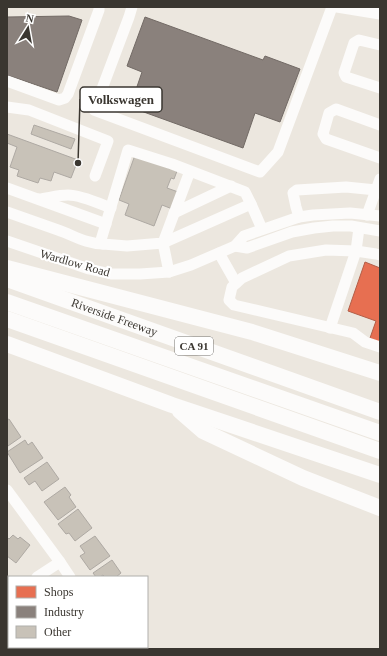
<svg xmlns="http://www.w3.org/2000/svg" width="387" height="656" viewBox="0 0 387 656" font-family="'Times New Roman',serif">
	<rect width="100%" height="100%" fill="#ece7df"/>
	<!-- shops -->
	<path fill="#e76f51" stroke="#b35e47" d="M365,262L380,268V343L370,338L376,321L348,311Z"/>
	<!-- industry -->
	<g fill="#8a817c" stroke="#726a65">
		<path d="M69,16L82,20L57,92L7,75V17Z"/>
		<path d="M145,17L263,60L265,56L300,69L280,122L255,113L243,148L130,107L142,72L127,66Z"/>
	</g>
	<!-- building -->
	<g fill="#c8c2b8" stroke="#aea9a3">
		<path d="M34,125L75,139L71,149L31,134Z"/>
		<path d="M7,134L78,160L71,178L54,172L51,181L40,178L38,183L17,176L19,170L10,167L17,147L7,143Z"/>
		<path d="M135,155L177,171L174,179L171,178L167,188L181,193L175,210L162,205L154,226L125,215L129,204L119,200Z"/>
		<path d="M9,419L21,437L8,446L7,444V420Z"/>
		<path d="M25,440L28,445L32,442L43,458L20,473L7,452Z"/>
		<path d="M47,462L59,479L42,491L35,481L29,485L24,478Z"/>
		<path d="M65,487L71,495L69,497L76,507L58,520L44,502Z"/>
		<path d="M78,509L92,528L75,541L69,533L66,534L58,524Z"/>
		<path d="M13,535L18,539L20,537L30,545L16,563L7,556V537L9,539Z"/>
		<path d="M95,536L110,556L90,570L80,556L85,553L80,546Z"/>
		<path d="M112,560L121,573L116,577H105L103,575L100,577H96L93,573Z"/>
	</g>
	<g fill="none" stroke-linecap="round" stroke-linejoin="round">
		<!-- minor -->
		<g stroke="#fcfbfa" stroke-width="11">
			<path d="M132,7L129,17L94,110L260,172L278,152L332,7"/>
			<path d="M337,7L380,14"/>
			<path d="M380,45L359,40L354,43L344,73L346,77L380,88"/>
			<path d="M7,81L59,100L65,98L68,94L99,10V7"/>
			<path d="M7,107L29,110L108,141L95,176"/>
			<path d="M380,125L336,109L329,113L323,134L326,139L380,158"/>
			<path d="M190,171L163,243L127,246L103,244L101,240L128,150L172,164L245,192L251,204"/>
			<path d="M7,188L106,224"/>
			<path d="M39,199C48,198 58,195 68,195C81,195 98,203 111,208"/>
			<path d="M7,212C24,218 41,224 58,230C73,235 86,244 103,244"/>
			<path d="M174,213L231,186"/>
			<path d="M367,215L380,179"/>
			<path d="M299,217L296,207L293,193L297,190L346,187L376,190L380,192"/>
			<path d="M7,241L89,269L111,274H140L169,272L191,265L235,246L244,236L299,217L313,215L350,213L380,216"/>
			<path d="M235,246L247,248L292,232L314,228L333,226H351L380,231"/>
			<path d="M219,253L236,283"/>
			<path d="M380,255L376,254L356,251L326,250L289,256L242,278L232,287L229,300L234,305L353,333L365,342L380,347"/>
			<path d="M169,272L163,243L251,204L262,229"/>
			<path d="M330,328L356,251L359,228"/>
			<path d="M7,490L60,562L70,577"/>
			<path d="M37,577L60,562"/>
			<path d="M116,647L118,649"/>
		</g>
		<!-- highway -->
		<g stroke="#fcfbfa" stroke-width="16">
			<path d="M7,268L252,332L380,373"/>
			<path id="s1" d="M7,279L380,412"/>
			<path d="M7,302L380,433"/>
			<path d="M7,319L380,451"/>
			<path d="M7,344L172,405L380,475"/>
			<path d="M180,411L203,431L303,478L380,508"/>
		</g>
	</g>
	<g text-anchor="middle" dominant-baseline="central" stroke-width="4" stroke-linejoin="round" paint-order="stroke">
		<!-- shield labels -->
		<rect fill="#fff" stroke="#75726e" stroke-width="1" x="175" y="337" width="38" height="18" rx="3"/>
		<g font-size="11" font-weight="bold" fill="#3a3630">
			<text x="194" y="346">CA 91</text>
		</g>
		<!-- street labels -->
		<g font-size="12" fill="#3a3630" stroke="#fff">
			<text transform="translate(75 263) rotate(16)">Wardlow Road</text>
			<text stroke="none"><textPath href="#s1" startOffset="114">Riverside Freeway</textPath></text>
		</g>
	</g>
	<!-- callouts -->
	<path fill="none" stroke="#3a3630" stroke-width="1.5" d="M78 163L80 99"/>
	<circle fill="#3a3630" stroke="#fff" stroke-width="1.5" cx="78" cy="163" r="4"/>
	<rect fill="#fff" stroke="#3a3630" stroke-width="1.5" x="80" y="87" width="82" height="25" rx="4"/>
	<g font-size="13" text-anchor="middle" font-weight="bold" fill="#3a3630">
		<text x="121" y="104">Volkswagen</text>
	</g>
	<!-- border -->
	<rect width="387" height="656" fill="none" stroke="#3a3630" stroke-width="16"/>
	<!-- legend -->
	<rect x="8" y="576" width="140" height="72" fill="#ffffff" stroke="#b0afac"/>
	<rect x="16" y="586" width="20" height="12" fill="#e76f51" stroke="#b0afac"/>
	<text x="44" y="596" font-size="12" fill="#3a3630">Shops</text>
	<rect x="16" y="606" width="20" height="12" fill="#8a817c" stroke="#b0afac"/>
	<text x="44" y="616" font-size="12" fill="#3a3630">Industry</text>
	<rect x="16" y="626" width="20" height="12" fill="#c8c2b8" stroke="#b0afac"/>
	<text x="44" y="636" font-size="12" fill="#3a3630">Other</text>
	<!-- north arrow -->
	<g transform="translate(28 28) rotate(11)" stroke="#ffffff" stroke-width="3" paint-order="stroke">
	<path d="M0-3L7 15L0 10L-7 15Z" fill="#3a3630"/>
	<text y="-6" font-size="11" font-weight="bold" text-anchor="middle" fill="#3a3630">N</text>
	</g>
</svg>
